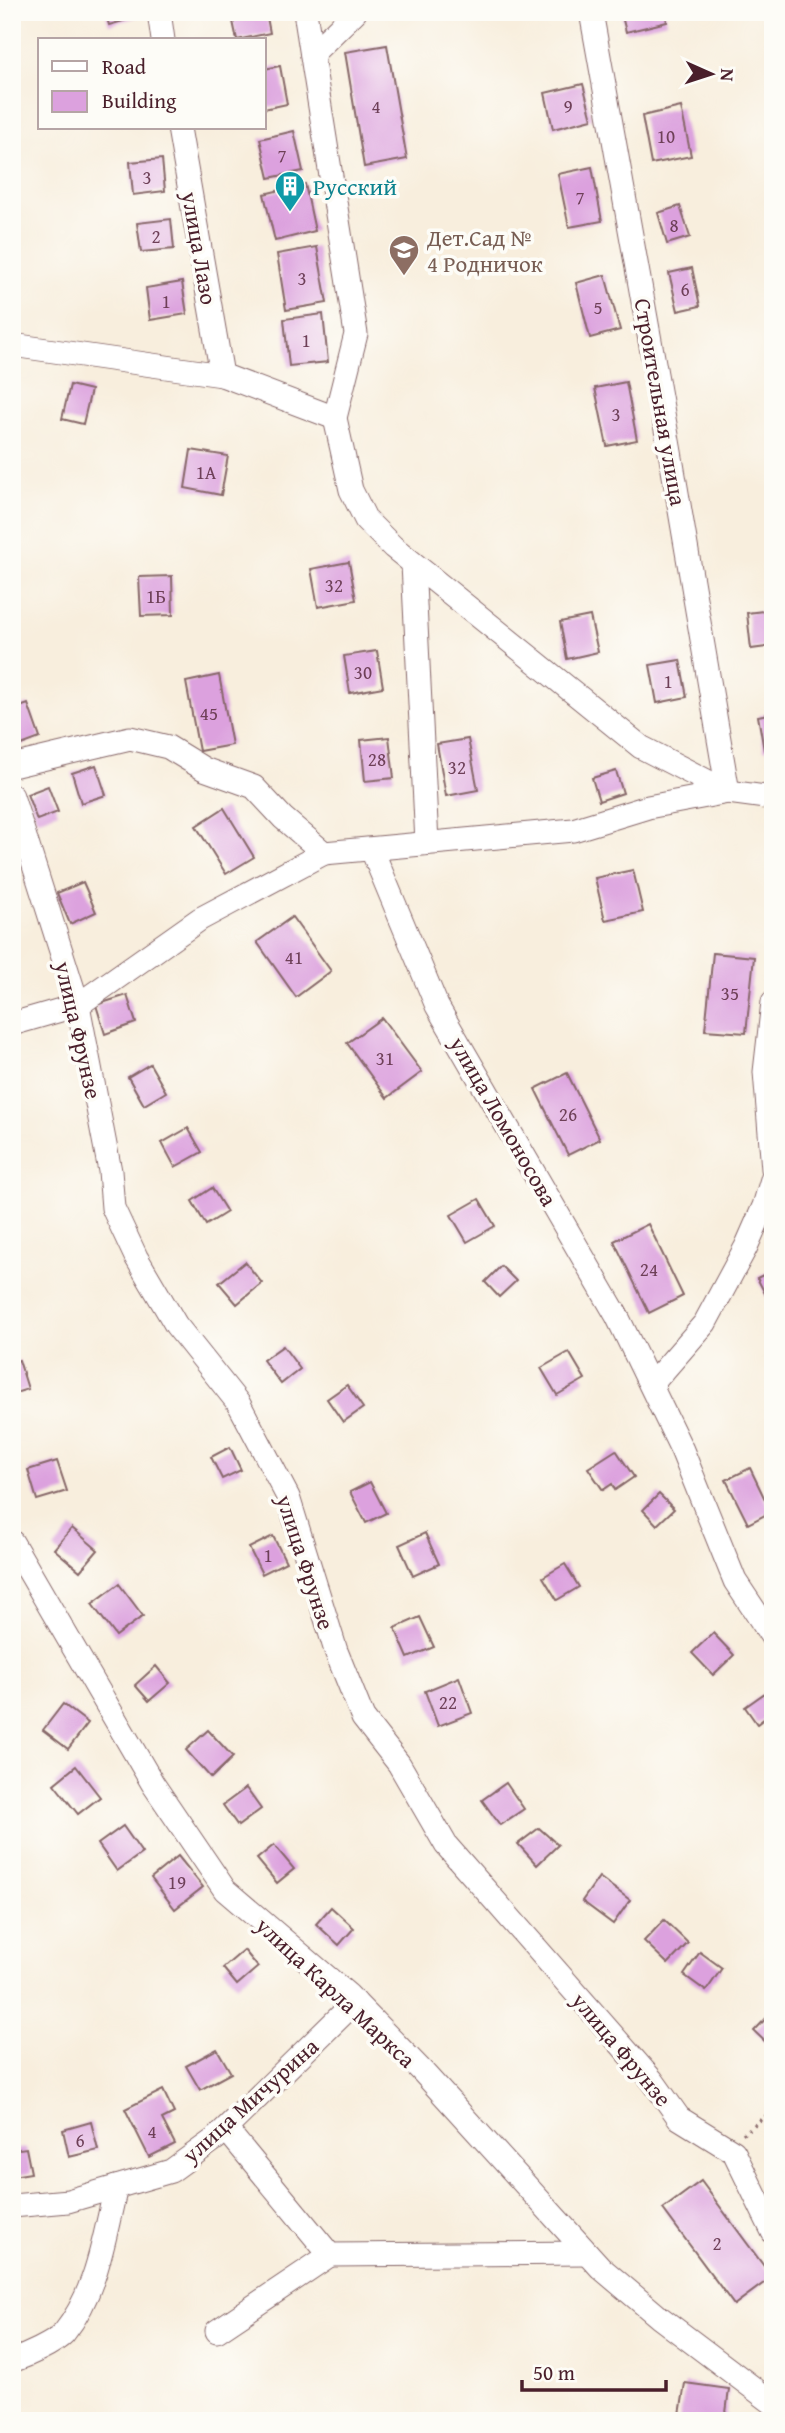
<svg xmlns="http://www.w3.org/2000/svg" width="785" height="2433" viewBox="0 0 785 2433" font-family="'Gentium Book Plus',serif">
	<rect width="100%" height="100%" fill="#fdfcf7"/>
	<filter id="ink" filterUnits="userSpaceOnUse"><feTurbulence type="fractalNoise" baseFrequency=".0143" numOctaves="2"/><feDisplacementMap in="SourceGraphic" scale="14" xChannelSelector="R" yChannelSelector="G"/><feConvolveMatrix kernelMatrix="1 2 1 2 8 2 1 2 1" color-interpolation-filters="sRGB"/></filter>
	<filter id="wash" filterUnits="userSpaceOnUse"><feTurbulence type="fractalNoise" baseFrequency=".00686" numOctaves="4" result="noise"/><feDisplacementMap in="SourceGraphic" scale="28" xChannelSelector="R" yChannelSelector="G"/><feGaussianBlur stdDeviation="1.57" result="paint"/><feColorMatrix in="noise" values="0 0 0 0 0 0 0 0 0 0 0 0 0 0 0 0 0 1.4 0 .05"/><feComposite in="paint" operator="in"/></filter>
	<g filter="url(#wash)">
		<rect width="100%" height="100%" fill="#f8eedd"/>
		<g id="blocks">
			<!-- building -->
			<g fill="#dca1de">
				<path d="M105,12H136L137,17L109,25Z"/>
				<path d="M231,12H266L270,33L237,40Z"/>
				<path d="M621,12H665L667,22L626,32Z"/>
				<path d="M387,45L407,159L364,167L345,52Z"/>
				<path d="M280,66L287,104L264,109V69Z"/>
				<path d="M583,84L592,119L553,129L545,93Z"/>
				<path d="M681,107L691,156L651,164L642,116Z"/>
				<path d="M294,131L303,171L269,178L260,139Z"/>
				<path d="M162,159L165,191L133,195L130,162Z"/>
				<path d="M592,167L602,221L569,227L558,174Z"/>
				<path d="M305,184L315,231L275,241L264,194Z"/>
				<path d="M680,206L690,237L667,244L658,213Z"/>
				<path d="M171,219L174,249L141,252L137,223Z"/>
				<path d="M317,247L327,303L286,310L277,254Z"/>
				<path d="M692,268L700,306L678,311L669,273Z"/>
				<path d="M605,275L620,330L590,338L576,283Z"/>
				<path d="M182,282L187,314L150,320L146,288Z"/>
				<path d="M323,314L328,362L289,366L284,319Z"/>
				<path d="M626,382L637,440L607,446L595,388Z"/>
				<path d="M70,385L91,390L83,424L62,419Z"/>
				<path d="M191,450L228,456L221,495L185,488Z"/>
				<path d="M349,562L356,600L318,607L311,569Z"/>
				<path d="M172,576L173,615L141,616L139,577Z"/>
				<path d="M773,610V646L751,649L747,613Z"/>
				<path d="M590,616L598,652L567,659L560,622Z"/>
				<path d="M377,651L383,687L350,693L344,656Z"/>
				<path d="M680,660L687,697L657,703L650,665Z"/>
				<path d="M219,675L232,745L199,751L186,682Z"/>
				<path d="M28,704L40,738L16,747L12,737V710Z"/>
				<path d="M773,713V748L764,750L758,716Z"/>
				<path d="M389,737L394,778L365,781L361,740Z"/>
				<path d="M468,739L478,790L446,796L437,744Z"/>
				<path d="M96,765L106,795L81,803L72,773Z"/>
				<path d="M616,771L623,793L599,801L592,778Z"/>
				<path d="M48,786L58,812L37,820L27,794Z"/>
				<path d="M224,808L254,857L226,874L196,826Z"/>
				<path d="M633,870L643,912L605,920L595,878Z"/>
				<path d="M83,882L96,912L70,924L57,893Z"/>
				<path d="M292,917L331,971L296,997L257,942Z"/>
				<path d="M713,953L754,957L746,1033L705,1030Z"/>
				<path d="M127,995L136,1023L105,1034L96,1005Z"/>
				<path d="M382,1018L422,1072L387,1098L347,1043Z"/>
				<path d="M150,1064L166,1092L144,1105L128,1077Z"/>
				<path d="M567,1073L600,1139L568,1155L535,1089Z"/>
				<path d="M188,1128L202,1152L175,1167L162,1143Z"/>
				<path d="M212,1188L227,1212L206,1225L192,1201Z"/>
				<path d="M479,1199L495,1226L467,1242L451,1215Z"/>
				<path d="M648,1224L683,1296L649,1313L614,1241Z"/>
				<path d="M245,1262L262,1283L237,1304L219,1283Z"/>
				<path d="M501,1266L516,1281L499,1297L485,1282Z"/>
				<path d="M773,1270V1309L757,1278Z"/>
				<path d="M283,1346L300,1369L281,1384L263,1360Z"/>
				<path d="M569,1352L585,1379L557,1395L541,1368Z"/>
				<path d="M19,1360L28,1389L12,1394V1362Z"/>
				<path d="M347,1385L363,1408L343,1422L327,1399Z"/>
				<path d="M230,1447L241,1470L222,1479L211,1457Z"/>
				<path d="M616,1450L634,1477L615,1490L612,1484L603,1490L588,1468Z"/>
				<path d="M57,1461L67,1491L37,1500L28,1470Z"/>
				<path d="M750,1468L771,1512L748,1524L726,1480Z"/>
				<path d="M370,1482L386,1513L366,1523L350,1492Z"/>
				<path d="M659,1494L674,1509L657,1525L643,1510Z"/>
				<path d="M72,1528L98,1550L80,1571L54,1549Z"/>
				<path d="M425,1533L439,1564L413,1576L399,1545Z"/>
				<path d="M273,1536L286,1562L262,1574L249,1548Z"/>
				<path d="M565,1564L579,1587L557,1600L543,1577Z"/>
				<path d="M119,1584L143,1616L116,1636L92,1604Z"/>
				<path d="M420,1617L434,1647L408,1658L395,1628Z"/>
				<path d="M713,1633L734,1655L713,1675L692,1653Z"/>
				<path d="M156,1666L170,1683L149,1701L135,1685Z"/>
				<path d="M459,1677L472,1713L438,1726L425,1691Z"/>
				<path d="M769,1690L773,1696V1712L757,1724L745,1707Z"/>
				<path d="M63,1704L88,1723L68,1749L43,1730Z"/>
				<path d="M208,1730L233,1757L211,1778L186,1750Z"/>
				<path d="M76,1766L100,1797L78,1814L54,1784Z"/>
				<path d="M506,1783L524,1809L500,1825L482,1800Z"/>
				<path d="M246,1788L261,1809L238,1826L223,1805Z"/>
				<path d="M123,1826L142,1853L117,1871L98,1844Z"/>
				<path d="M539,1828L558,1845L537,1865L518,1844Z"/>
				<path d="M274,1845L294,1869L277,1883L257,1859Z"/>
				<path d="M178,1856L203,1887L175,1909L151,1878Z"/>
				<path d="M599,1877L630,1900L613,1924L582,1901Z"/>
				<path d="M331,1907L354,1928L339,1945L316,1924Z"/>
				<path d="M664,1920L688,1943L668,1964L644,1941Z"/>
				<path d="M244,1950L258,1967L237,1985L223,1968Z"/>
				<path d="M700,1952L722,1968L706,1991L684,1975Z"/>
				<path d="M773,2011V2049L754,2031Z"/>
				<path d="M217,2049L231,2073L200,2090L186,2066Z"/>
				<path d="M163,2090L174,2113L162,2119L175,2144L149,2157L125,2109Z"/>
				<path d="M91,2122L98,2150L69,2157L63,2130Z"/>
				<path d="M26,2148L31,2173L12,2176V2150Z"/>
				<path d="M701,2181L772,2277L734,2305L663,2209Z"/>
				<path d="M685,2383L729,2389L725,2421H679Z"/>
			</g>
		</g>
	</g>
	<g filter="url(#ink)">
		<use href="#blocks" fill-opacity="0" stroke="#876769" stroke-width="2"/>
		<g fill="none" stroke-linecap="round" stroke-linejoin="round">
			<!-- minor casing -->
			<g stroke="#876769" stroke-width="25">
				<g id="minor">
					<path d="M159,12L163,40"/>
					<path d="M305,12L356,334L335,418L351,490L366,520L393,547L641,747L728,792L773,798"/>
					<path d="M312,54L355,12"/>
					<path d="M179,128L222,375L335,418"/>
					<path d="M12,345L222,375"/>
					<path d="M413,564L427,843"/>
					<path d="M12,766L130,738L168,747L204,769L254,787L283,818L324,853L573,830L648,807L728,792L670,452L591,12"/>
					<path d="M12,796L78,1005L110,1171L113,1208L136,1257L176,1325L239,1404L288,1497L336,1651L363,1718L399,1764L446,1845L652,2080L679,2118L734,2152L773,2232"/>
					<path d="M372,850L437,1006L617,1316L682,1450L735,1581L773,1638"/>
					<path d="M773,1002L765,1072L773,1169"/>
					<path d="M12,1024L78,1005L200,919L324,853"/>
					<path d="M651,1385L705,1323L746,1247L764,1206L773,1176"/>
					<path d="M12,1542L153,1784L225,1890L348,1995L422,2071L601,2268L659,2317L773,2403"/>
					<path d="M226,2129L330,2255L587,2253"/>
					<path d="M12,2206L68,2201L171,2171L215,2139L355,2002"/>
					<path d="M217,2331L330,2255"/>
					<path d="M12,2361C26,2356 54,2344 64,2333C97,2292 104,2237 116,2187"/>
				</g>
			</g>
			<!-- path -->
			<path stroke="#876769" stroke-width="3.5" stroke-dasharray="2 5" stroke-linecap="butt" d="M743,2134L773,2110"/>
			<!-- minor -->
			<use href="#minor" stroke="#fff" stroke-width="23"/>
		</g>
	</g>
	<!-- icons -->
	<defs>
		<g id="building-pin" transform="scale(1.575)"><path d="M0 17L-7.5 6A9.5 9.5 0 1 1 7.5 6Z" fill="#0f9aa8" stroke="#fdfcf7"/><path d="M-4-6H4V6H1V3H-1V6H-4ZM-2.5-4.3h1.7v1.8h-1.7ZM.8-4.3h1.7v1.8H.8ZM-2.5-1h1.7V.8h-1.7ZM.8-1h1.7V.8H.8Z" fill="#fff"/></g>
		<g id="school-pin" transform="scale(1.575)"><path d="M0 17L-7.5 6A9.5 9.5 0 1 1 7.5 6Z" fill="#8d6e63" stroke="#fdfcf7"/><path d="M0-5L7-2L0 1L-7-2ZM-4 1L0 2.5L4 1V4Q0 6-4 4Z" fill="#fff"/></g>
	</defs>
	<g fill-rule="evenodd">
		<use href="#building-pin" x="290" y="186"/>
		<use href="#school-pin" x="404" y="250"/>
	</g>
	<g text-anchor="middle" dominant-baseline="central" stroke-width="7" stroke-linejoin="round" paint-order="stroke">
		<!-- number labels -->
		<g font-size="19" fill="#6e4058">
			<text x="376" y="106">4</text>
			<text x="568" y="106">9</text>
			<text x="666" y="136">10</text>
			<text x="282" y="155">7</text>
			<text x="147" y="177">3</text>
			<text x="580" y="197">7</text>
			<text x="674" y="225">8</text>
			<text x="156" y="236">2</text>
			<text x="302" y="278">3</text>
			<text x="685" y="289">6</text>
			<text x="166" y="301">1</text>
			<text x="598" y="307">5</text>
			<text x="306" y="340">1</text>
			<text x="616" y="414">3</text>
			<text x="206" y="472">1А</text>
			<text x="334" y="585">32</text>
			<text x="156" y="596">1Б</text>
			<text x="363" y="672">30</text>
			<text x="668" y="681">1</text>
			<text x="209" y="713">45</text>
			<text x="377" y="759">28</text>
			<text x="457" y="767">32</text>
			<text x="294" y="957">41</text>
			<text x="730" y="993">35</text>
			<text x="385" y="1058">31</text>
			<text x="568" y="1114">26</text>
			<text x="649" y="1269">24</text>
			<text x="268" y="1555">1</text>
			<text x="448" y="1702">22</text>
			<text x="177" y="1882">19</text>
			<text x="152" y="2131">4</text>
			<text x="80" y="2140">6</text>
			<text x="717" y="2243">2</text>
		</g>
		<!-- culture labels -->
		<g font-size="23" fill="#0d838f" stroke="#fdfcf7" text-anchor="start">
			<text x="313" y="186">Русский</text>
		</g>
		<!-- education labels -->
		<g font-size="23" fill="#785e54" stroke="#fdfcf7" text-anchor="start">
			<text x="427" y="237">Дет.Сад №<tspan x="427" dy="26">4 Родничок</tspan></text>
		</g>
		<!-- street labels -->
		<g font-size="23" fill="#4a1f2b" stroke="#fdfcf7">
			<text transform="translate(200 248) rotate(80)">улица Лазо</text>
			<text transform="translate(661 402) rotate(80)">Строительная улица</text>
			<text transform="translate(79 1030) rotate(77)">улица Фрунзе</text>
			<text transform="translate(504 1121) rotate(60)">улица Ломоносова</text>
			<text transform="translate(306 1562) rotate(72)">улица Фрунзе</text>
			<text transform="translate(336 1992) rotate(43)">улица Карла Маркса</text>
			<text transform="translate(622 2049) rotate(50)">улица Фрунзе</text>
			<text transform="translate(250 2100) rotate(-42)">улица Мичурина</text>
		</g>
	</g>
	<!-- margin -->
	<rect width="785" height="2433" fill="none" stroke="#fdfcf7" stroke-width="42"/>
	<!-- legend -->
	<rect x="38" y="38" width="228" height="91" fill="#fdfcf7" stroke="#b5a4a5" stroke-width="2"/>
	<rect x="52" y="61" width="35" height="10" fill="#ffffff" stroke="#b5a4a5" stroke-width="2"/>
	<text x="102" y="74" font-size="21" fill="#4a1f2b">Road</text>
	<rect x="52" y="91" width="35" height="21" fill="#dca1de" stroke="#b5a4a5" stroke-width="2"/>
	<text x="102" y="108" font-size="21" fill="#4a1f2b">Building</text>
	<!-- north arrow -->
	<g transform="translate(711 74) rotate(93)" stroke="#fdfcf7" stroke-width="5" paint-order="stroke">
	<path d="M0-5L12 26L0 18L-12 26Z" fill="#4a1f2b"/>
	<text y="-10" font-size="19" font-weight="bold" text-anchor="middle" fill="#4a1f2b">N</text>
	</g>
	<!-- scale -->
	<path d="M522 2380v10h144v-10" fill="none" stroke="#4a1f2b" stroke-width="3.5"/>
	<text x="533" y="2380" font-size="21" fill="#4a1f2b" stroke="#fdfcf7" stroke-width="5" paint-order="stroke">50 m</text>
</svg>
